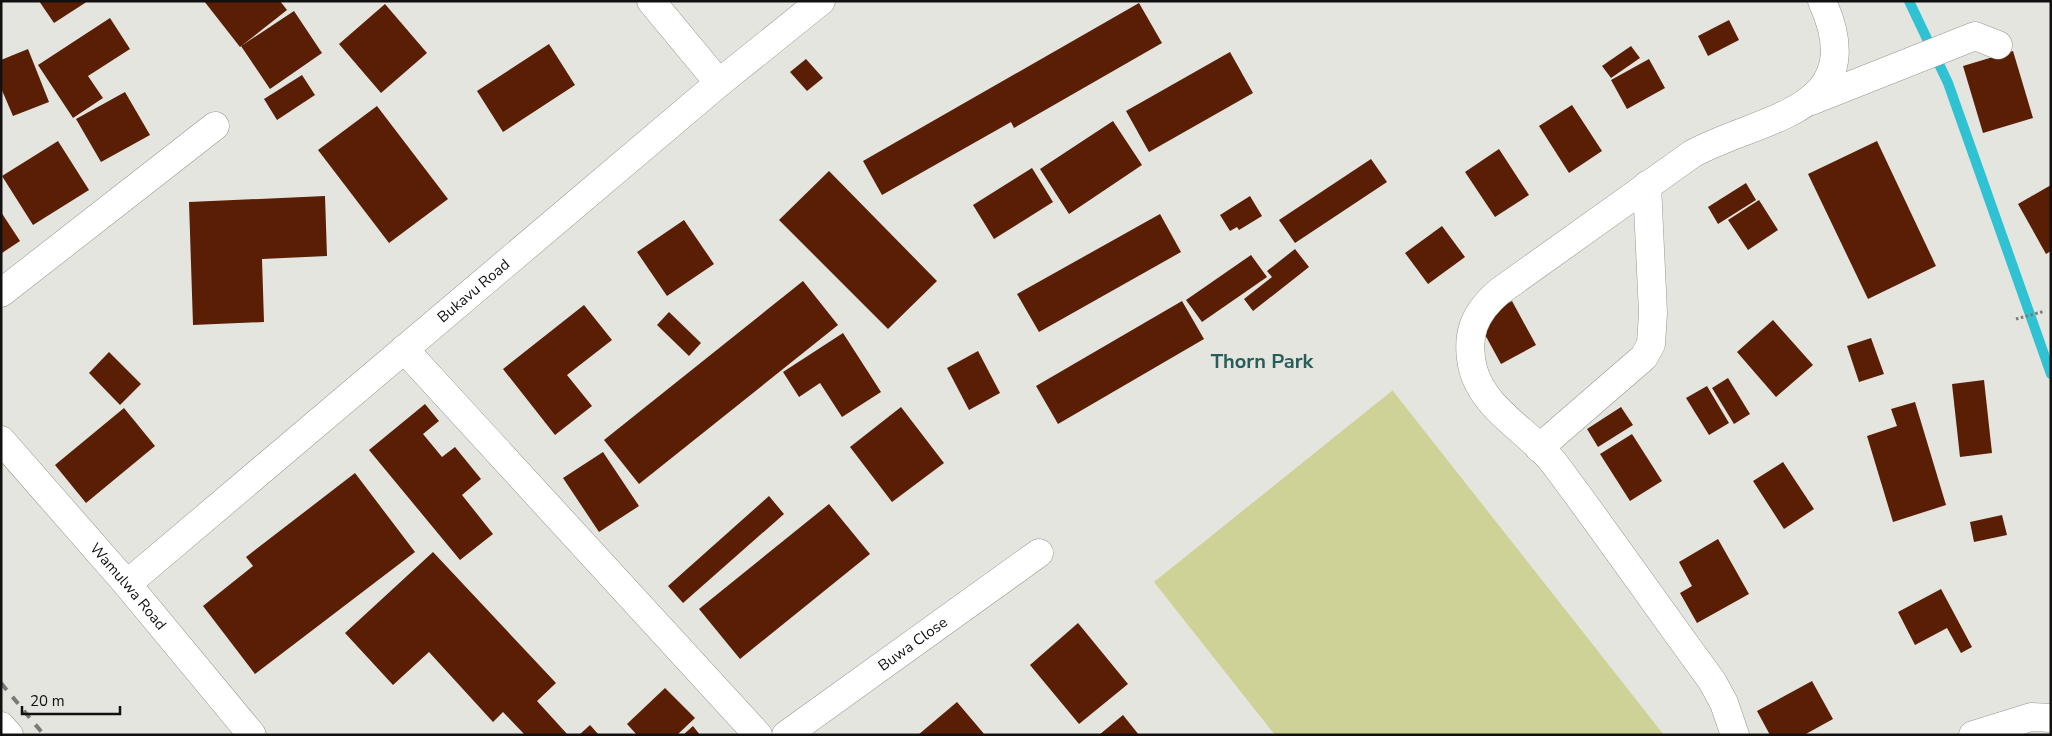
<svg xmlns="http://www.w3.org/2000/svg" width="2052" height="736" viewBox="0 0 2052 736" font-family="'Nunito Sans',sans-serif">
	<rect width="100%" height="100%" fill="#e5e5e0"/>
	<!-- green -->
	<path fill="#cfd296" d="M1393,390V391L1664,735H1275L1154,582Z"/>
	<g fill="none" stroke-linecap="round" stroke-linejoin="round">
		<!-- stream -->
		<path stroke="#2fc2d3" stroke-width="10" d="M1909,1L1948,83L2051,374"/>
	</g>
	<!-- building -->
	<g fill="#5a1e04">
		<path d="M39,1H88L54,23Z"/>
		<path d="M204,1H280L287,10L240,47Z"/>
		<path d="M1139,3L1162,43L1014,128L1011,122L882,195L863,161Z"/>
		<path d="M385,4L427,53L381,93L339,44Z"/>
		<path d="M294,11L322,53L270,89L241,46Z"/>
		<path d="M110,18L130,49L88,76L103,98L73,118L38,65Z"/>
		<path d="M1729,20L1739,40L1708,56L1698,36Z"/>
		<path d="M549,44L575,85L503,132L477,91Z"/>
		<path d="M1631,46L1640,58L1611,78L1602,66Z"/>
		<path d="M28,49L49,102L13,116L1,88V60Z"/>
		<path d="M2013,51L2033,118L1983,133L1963,66Z"/>
		<path d="M1230,52L1253,93L1149,152L1126,111Z"/>
		<path d="M806,59L823,78L807,91L790,72Z"/>
		<path d="M1649,59L1665,88L1627,109L1611,80Z"/>
		<path d="M302,75L315,95L277,120L264,99Z"/>
		<path d="M125,92L150,135L101,162L76,119Z"/>
		<path d="M1572,105L1602,151L1569,173L1539,126Z"/>
		<path d="M377,106L448,199L389,243L318,150Z"/>
		<path d="M1113,121L1142,165L1069,214L1040,169Z"/>
		<path d="M58,141L89,190L33,225L2,176Z"/>
		<path d="M1877,141L1936,266L1868,299L1808,174Z"/>
		<path d="M1499,149L1529,195L1495,217L1465,172Z"/>
		<path d="M1371,159L1387,182L1295,243L1279,220Z"/>
		<path d="M1032,168L1053,202L994,239L973,205Z"/>
		<path d="M829,171L937,281L888,329L779,220Z"/>
		<path d="M1746,183L1756,200L1718,224L1708,207Z"/>
		<path d="M2051,185V251L2046,254L2018,204Z"/>
		<path d="M325,196L327,256L262,259L264,322L193,325L189,202Z"/>
		<path d="M1250,196L1262,216L1239,230L1237,227L1230,231L1220,215Z"/>
		<path d="M1759,200L1778,230L1748,250L1728,220Z"/>
		<path d="M1,212L20,241L2,253L1,251Z"/>
		<path d="M1160,214L1181,252L1039,332L1017,294Z"/>
		<path d="M684,220L714,264L667,296L637,252Z"/>
		<path d="M1442,226L1465,257L1428,284L1405,253Z"/>
		<path d="M1295,249L1309,267L1253,311L1244,299L1272,277L1267,271Z"/>
		<path d="M1251,255L1267,277L1202,322L1186,300Z"/>
		<path d="M803,281L838,325L639,484L604,440Z"/>
		<path d="M1182,301L1204,339L1058,424L1036,386Z"/>
		<path d="M1512,301L1536,345L1501,364L1477,320Z"/>
		<path d="M584,305L612,340L567,375L592,406L555,435L503,369Z"/>
		<path d="M669,312L701,343L689,356L657,325Z"/>
		<path d="M1773,320L1813,365L1776,397L1737,352Z"/>
		<path d="M843,333L881,392L842,417L820,383L799,397L783,372Z"/>
		<path d="M1871,338L1884,374L1859,382L1847,346Z"/>
		<path d="M978,351L1000,393L969,410L947,368Z"/>
		<path d="M109,352L141,384L120,405L89,373Z"/>
		<path d="M1728,378L1750,414L1734,424L1712,388Z"/>
		<path d="M1984,380L1992,453L1960,457L1952,384Z"/>
		<path d="M1707,386L1729,423L1709,435L1686,398Z"/>
		<path d="M1915,402L1946,505L1893,522L1867,436L1897,426L1891,409Z"/>
		<path d="M425,404L439,421L423,434L442,457L455,447L481,479L462,495L493,534L460,560L369,450Z"/>
		<path d="M901,407L944,463L892,502L850,447Z"/>
		<path d="M1621,407L1633,425L1598,447L1587,429Z"/>
		<path d="M124,408L155,446L86,503L55,465Z"/>
		<path d="M1632,434L1662,481L1630,501L1600,454Z"/>
		<path d="M603,452L639,506L599,532L563,478Z"/>
		<path d="M1783,462L1814,509L1784,529L1753,481Z"/>
		<path d="M355,473L415,552L255,674L203,606L253,566L246,557Z"/>
		<path d="M769,496L784,514L683,603L668,586Z"/>
		<path d="M829,504L870,554L740,659L699,609Z"/>
		<path d="M2002,515L2007,535L1974,542L1970,522Z"/>
		<path d="M1718,539L1749,594L1697,623L1680,593L1692,586L1679,562Z"/>
		<path d="M433,552L556,683L537,701L568,735H525L503,712L493,722L429,652L393,685L345,633Z"/>
		<path d="M1941,589L1972,647L1961,653L1947,628L1915,645L1898,612Z"/>
		<path d="M1078,623L1128,684L1079,724L1030,665Z"/>
		<path d="M1812,681L1833,719L1804,735H1770L1757,711Z"/>
		<path d="M665,688L695,718L677,735H637L627,724Z"/>
		<path d="M957,702L985,735H918Z"/>
		<path d="M1123,715L1139,735H1099Z"/>
		<path d="M590,725L599,735H579Z"/>
		<path d="M693,726L700,735H683Z"/>
	</g>
	<g fill="none" stroke-linecap="round" stroke-linejoin="round">
		<!-- minor casing -->
		<g stroke="#979692" stroke-width="29">
			<g id="minor">
				<path d="M651,1L719,83"/>
				<path d="M1811,101L1975,36L1998,45"/>
				<path d="M1,293L215,126"/>
				<path d="M404,349L758,735"/>
				<path id="s1" d="M1,440L127,584L252,735"/>
				<path d="M1539,448L1644,357L1651,344L1653,313L1647,185"/>
				<path id="s2" d="M127,584L719,83L821,1"/>
				<path d="M1,726L9,735"/>
				<path id="s3" d="M786,735L1039,553"/>
				<path d="M1735,735L1724,703L1712,681C1659,609 1608,535 1554,463C1529,431 1484,410 1473,369C1465,335 1474,313 1500,291L1692,154C1761,116 1873,113 1822,1"/>
				<path d="M1973,735L2031,717L2051,718"/>
			</g>
		</g>
		<!-- path -->
		<path stroke="#7c7b78" stroke-width="3" stroke-dasharray="2.5 2.5" stroke-linecap="butt" d="M2016,319L2045,311"/>
		<!-- minor -->
		<use href="#minor" stroke="#fff" stroke-width="28"/>
		<!-- rail -->
		<path stroke="#7b7a77" stroke-width="4" stroke-dasharray="9 9" stroke-linecap="butt" d="M1,683L44,735"/>
	</g>
	<g text-anchor="middle" dominant-baseline="central" stroke-width="5" stroke-linejoin="round" paint-order="stroke">
		<!-- street labels -->
		<g font-size="15" fill="#121110" stroke="#e5e5e0">
			<text stroke="none"><textPath href="#s2" startOffset="454">Bukavu Road</textPath></text>
			<text stroke="none"><textPath href="#s1" startOffset="194">Wamulwa Road</textPath></text>
			<text stroke="none"><textPath href="#s3" startOffset="156">Buwa Close</textPath></text>
		</g>
		<!-- district labels -->
		<g font-size="20" font-weight="bold" fill="#265f59" stroke="#e5e5e0">
			<text x="1262" y="361">Thorn Park</text>
		</g>
	</g>
	<!-- border -->
	<rect width="2052" height="736" fill="none" stroke="#121110" stroke-width="5"/>
	<!-- scale -->
	<path d="M22 706v8h98v-8" fill="none" stroke="#121110" stroke-width="2.5"/>
	<text x="30" y="706" font-size="15" fill="#121110" stroke="#e5e5e0" stroke-width="4" paint-order="stroke">20 m</text>
</svg>
